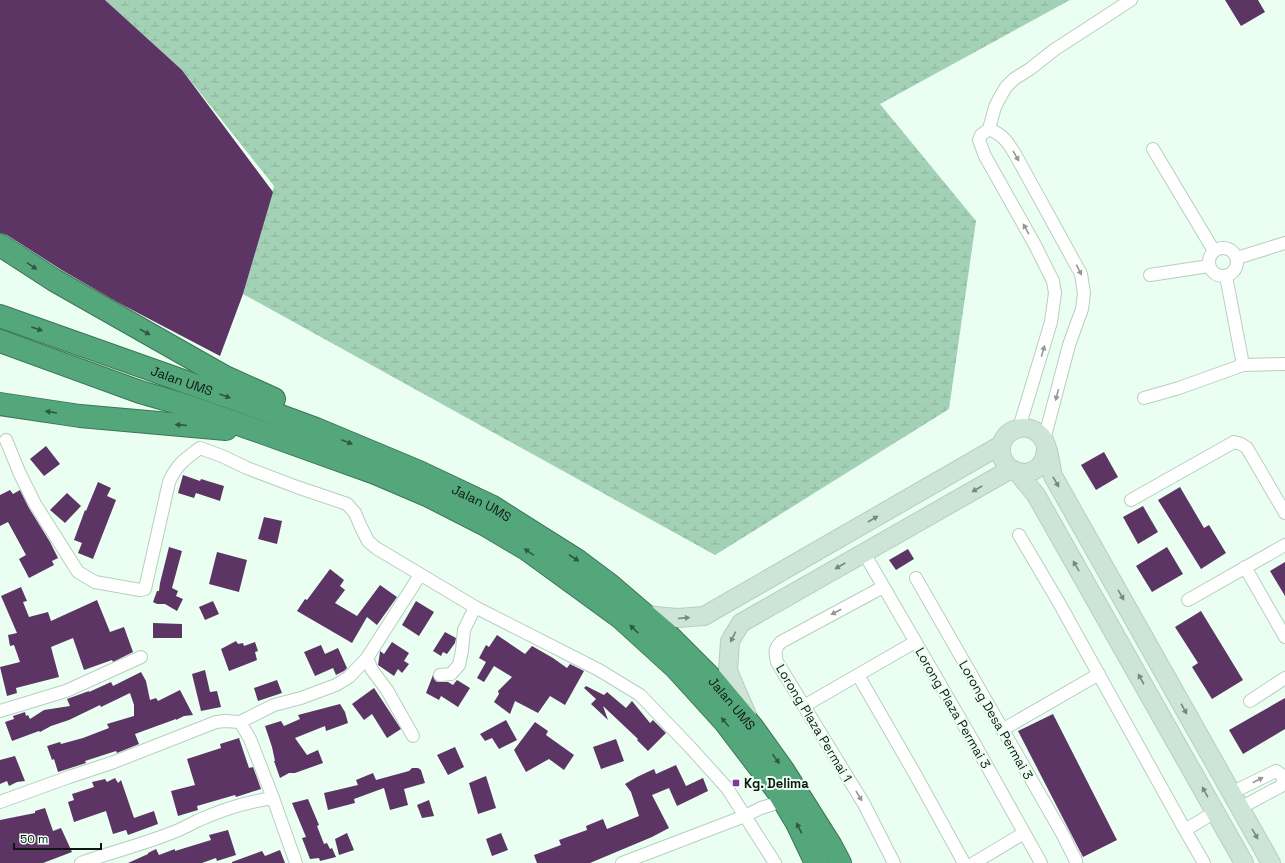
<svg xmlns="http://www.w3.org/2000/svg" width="1285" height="863" viewBox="0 0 1285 863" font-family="'Space Grotesk',sans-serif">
	<defs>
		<pattern id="wetland-marsh" width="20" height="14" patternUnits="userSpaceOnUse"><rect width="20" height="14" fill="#a3d1b6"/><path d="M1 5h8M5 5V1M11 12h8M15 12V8" fill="none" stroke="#8bb39b"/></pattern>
	</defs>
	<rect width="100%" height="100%" fill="#ebfef2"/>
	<!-- wetland -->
	<path fill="url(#wetland-marsh)" d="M105,0H1070L880,104L976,221L949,409L715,555L243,294L274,186L182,70Z"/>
	<!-- building -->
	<g fill="#5c3564">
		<path d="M0,0H105L182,70L273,192L243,294L220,356L117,302L60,269L7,235L0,233Z"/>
		<path d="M1225,0H1258L1265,12L1241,26Z"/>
		<path d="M46,446L60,464L44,476L30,459Z"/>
		<path d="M1104,452L1118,477L1096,490L1081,465Z"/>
		<path d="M183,475L200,481L201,479L224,486L220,501L196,493L194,498L178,493Z"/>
		<path d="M98,482L111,488L107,496L116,500L93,559L78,553L82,543L74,540L85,510L86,511Z"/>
		<path d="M1180,487L1204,528L1209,525L1226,553L1201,569L1158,500Z"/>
		<path d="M10,490L13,494L20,490L29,508L50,542L58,558L52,561L54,565L29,578L19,559L26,555L8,522L0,526V495Z"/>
		<path d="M67,493L81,506L65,523L50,510Z"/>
		<path d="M1143,506L1158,532L1138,544L1123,517Z"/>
		<path d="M264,517L282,521L277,544L258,539Z"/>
		<path d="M169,547L182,551L172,588L178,591L176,596L183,599L177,611L165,604H157L153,602L157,591H159L160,583Z"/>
		<path d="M1167,547L1183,574L1152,592L1136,566Z"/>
		<path d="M908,549L914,559L896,570L889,560Z"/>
		<path d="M217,552L247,560L239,592L209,584Z"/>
		<path d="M1285,562V596L1270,571Z"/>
		<path d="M330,569L344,580L340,586L345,590L335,603L357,616L380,585L397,597L377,625L367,617L352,643L297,611L305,599L307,600Z"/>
		<path d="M21,587L27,601L23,602L29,617L48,612L51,621L97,600L110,632L124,627L133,652L113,662L112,660L84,670L73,638L51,647L59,677L16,688L17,693L7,696L0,667L20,662L14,645L10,646L8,635L17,633L1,596Z"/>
		<path d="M213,601L219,614L205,620L199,607Z"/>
		<path d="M416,601L434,612L419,636L402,625Z"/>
		<path d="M1201,611L1243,680L1212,699L1192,667L1198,663L1175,627Z"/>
		<path d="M153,623L182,624V638H153Z"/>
		<path d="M445,632L456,638L455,643L447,654L443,652L441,656L433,651Z"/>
		<path d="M497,635L525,654L532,646L553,658L567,668L570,664L584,671L565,705L550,696L538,713L515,701L510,714L494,702L499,694L498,691L512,677L494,666L484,682L477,678L486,662L479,658L486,645L489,647Z"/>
		<path d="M236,641L238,644L243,643L244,646L255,642L258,651L255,652L257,660L229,671L221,649Z"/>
		<path d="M392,642L409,653L404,661L409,664L402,673L398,669L394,676L378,665L380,652V651L384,654Z"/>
		<path d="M321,645L325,654L338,648L347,668L344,671L336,675L333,668L315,676L304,652Z"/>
		<path d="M205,670L210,692L217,691L221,707L201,711L192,674Z"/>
		<path d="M141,672L146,681L150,700L156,698L158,701L180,690L193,715L184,716L176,720V719L135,734L139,744L117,753L116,751L85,761L86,763L58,772L54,759L52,760L47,746L60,742L61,744L83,738L109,728L107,724L134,716V705L130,693L101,707L100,705L69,720L51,726L40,732L39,731L12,741L5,722L14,719L13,716L25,712L26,716L28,715L30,719L44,710L70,706L67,699L89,691V692L111,682L113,686Z"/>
		<path d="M433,675L434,679L437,682H448L453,685L457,680L470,688L458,707L441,696L439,700L426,693Z"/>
		<path d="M277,680L282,693L258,701L254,688Z"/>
		<path d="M586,686L604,695L607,692L626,708L632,701L650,723L653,720L666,733L648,751L637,740L638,739L603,706L608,720L591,704L596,699L584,688Z"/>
		<path d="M374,688L401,729L387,738L372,714L364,720L352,704Z"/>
		<path d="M1285,698V729L1243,754L1229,730Z"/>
		<path d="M340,704L345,712L348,723L326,731L325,726L295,738L307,755L318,750L323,763L295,773H289L280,778L274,761H275L272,747L265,726L281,721L284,726L300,719L298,715Z"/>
		<path d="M1053,714L1117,840L1083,857L1018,731Z"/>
		<path d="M506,720L517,740L499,749L492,738L485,741L480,734Z"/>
		<path d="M535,722L548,731L546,735L574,755L564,770L549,759L526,772L514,750Z"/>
		<path d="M239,738L249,768L253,767L261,789L236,797L235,795L197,806L198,810L178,816L171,791L195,785L187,759L221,748L220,744Z"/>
		<path d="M616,739L624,761L601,769L593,747Z"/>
		<path d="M455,747L464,767L448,775L437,755Z"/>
		<path d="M15,756L25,781L17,782L9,786L7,781L0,784V760Z"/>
		<path d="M676,765L686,786L703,778L708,791L677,806L669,788L652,795L669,828L652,837L590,863H537L534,855L561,845L559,840L587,830L586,826L603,819L607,829L639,816L631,792L625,784L637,777L654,769L656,774Z"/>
		<path d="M412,768H418L421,770L425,783L404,789L408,805L390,810L384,788L354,799L355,803L328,810L324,793L358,785L356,780L373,773L376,780L409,771Z"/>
		<path d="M486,776L496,808L478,814L469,783Z"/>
		<path d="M115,778L118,783L121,780L134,818L154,811L158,824L128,835L126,830L113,834L106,811L74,822L68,802L74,800L72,794L94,787L92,782L105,779L107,782Z"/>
		<path d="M308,799L319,825L317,826L324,844L327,843L330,849L332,848L336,857L320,861L319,858L310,859L302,838L306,837L292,803Z"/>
		<path d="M429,800L434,816L422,818L417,805Z"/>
		<path d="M45,808L53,831L61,828L72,852L43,863H0V820L35,813V811Z"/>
		<path d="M228,830L236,855L217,861L216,858L202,863H128L148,854V853L156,849L159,855L175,849V851L211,840L209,835Z"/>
		<path d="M347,833L354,850L339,855L335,839Z"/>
		<path d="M501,833L508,850L492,856L486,839Z"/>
		<path d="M280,850L285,863H232V862L262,851L265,856Z"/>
	</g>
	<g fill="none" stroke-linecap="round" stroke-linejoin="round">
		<!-- street casing -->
		<g stroke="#b7cec0" stroke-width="14">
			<g id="street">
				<path d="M989,129C1003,135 1007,141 1015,154L1081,274L1084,293L1082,309L1069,345L1044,440"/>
				<path d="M1153,149L1214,251"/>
				<circle cx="1223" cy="262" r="14"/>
				<path d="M1237,258L1285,243"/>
				<path d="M1150,275L1209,266"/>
				<path d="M1243,365L1285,364"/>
				<path d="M1144,398L1179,388L1243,365L1226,276"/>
				<path d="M1019,428L1051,322L1055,293L1053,281L1035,245L985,156L979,140L981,135L989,129L995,107L999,99L1006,87L1014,79L1030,69L1054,50L1131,0"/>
				<path d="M6,440L20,474L35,504L78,572L95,582L140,590L145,589L169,482C177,464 185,459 200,448L222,456L247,468L297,487L347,504L355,513L360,525L368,541L376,548L475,607L599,670L640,695L690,747L727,788L775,863"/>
				<path d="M1131,500L1234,442L1241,444L1247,448L1285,513"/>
				<path d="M1019,535L1058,601L1185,830"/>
				<path d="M864,553L973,741L1041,863"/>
				<path d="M1245,567L1285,637"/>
				<path d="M916,578L1063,835L1076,861"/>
				<path d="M883,587L781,642C774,649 775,653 777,662L864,804L894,863"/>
				<path d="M1188,600L1285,545"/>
				<path d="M367,658L372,670L387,690L413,736"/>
				<path d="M440,675L451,674L459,665L462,651L464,630L475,607"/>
				<path d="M858,675L915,774L964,863"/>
				<path d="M1250,701L1285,678"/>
				<path d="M804,706L915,642"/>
				<path d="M0,711L66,691L141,657"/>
				<path d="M1002,730L1099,674"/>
				<path d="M1231,793L1276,771L1283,776"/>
				<path d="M0,802L69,777L114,762L216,722L225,721L240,722"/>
				<path d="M1240,808L1283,785V776"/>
				<path d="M81,863C112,852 144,844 174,832C182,829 189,825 197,821C221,810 247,802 273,798"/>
				<path d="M296,863L273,798L250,739L240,722L274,705L301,698L336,685L349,677L367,658L420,575"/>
				<path d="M622,863L745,816L761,808L783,801"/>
				<path d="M974,863L1024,833"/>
				<path d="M1204,863L1185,830L1215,812"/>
			</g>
		</g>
		<!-- secondary casing -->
		<g stroke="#b7cec0" stroke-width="20">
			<g id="secondary">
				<path d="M1046,445C1048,480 1006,481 1001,453C998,431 1026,419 1041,436C1049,445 1050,464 1053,476L1271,863"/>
				<path d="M1018,473L1036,495L1244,863"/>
				<path d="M645,615L677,618L704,616L1001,445"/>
				<path d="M747,715L728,671L730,641L741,623L1011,469"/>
			</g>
		</g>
		<!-- highway casing -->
		<g stroke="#3c7556" stroke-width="24">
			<g id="highway">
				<path d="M0,245L54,280L225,377L274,399"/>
				<path id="s1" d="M0,316L251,405L316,429L419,472L491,506L578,561L610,585L666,633L712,679L753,728L783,770L831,846L840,863"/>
				<path d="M0,341L140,392L178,403L261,432L375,473L429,496L484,524L528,550L620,617L676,668L725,722L779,793L797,823L816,863"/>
				<path d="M0,404L80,416L226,429"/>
			</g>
		</g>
		<!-- street -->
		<use href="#street" stroke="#fff" stroke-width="12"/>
		<!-- secondary -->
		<use href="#secondary" stroke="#cce5d7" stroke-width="18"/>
		<!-- highway -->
		<use href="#highway" stroke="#54a77b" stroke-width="22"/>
	</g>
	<!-- one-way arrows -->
	<defs><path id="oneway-solid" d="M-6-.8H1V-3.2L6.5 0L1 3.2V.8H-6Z"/></defs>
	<g fill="#939794">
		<use href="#oneway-solid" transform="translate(1016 156) rotate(60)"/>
		<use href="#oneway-solid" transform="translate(1026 229) rotate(-119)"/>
		<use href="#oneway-solid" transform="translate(1079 270) rotate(64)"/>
		<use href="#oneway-solid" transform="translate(1043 351) rotate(-74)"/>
		<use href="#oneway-solid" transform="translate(1057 395) rotate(104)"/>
		<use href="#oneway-solid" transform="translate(836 612) rotate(152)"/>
		<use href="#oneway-solid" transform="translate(1258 780) rotate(-27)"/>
		<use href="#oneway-solid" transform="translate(859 796) rotate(59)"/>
	</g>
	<g fill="#2e5841">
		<use href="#oneway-solid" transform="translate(32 266) rotate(34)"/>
		<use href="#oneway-solid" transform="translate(37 329) rotate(19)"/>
		<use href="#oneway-solid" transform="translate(145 332) rotate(29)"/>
		<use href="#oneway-solid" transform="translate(225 396) rotate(20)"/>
		<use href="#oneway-solid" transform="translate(51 412) rotate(-171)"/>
		<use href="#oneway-solid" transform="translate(181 425) rotate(-175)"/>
		<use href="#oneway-solid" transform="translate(347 442) rotate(22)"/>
		<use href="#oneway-solid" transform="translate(529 552) rotate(-146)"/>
		<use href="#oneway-solid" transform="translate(574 558) rotate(33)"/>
		<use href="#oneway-solid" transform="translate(634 629) rotate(-137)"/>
		<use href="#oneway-solid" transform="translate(725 722) rotate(-130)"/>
		<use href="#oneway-solid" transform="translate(776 759) rotate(54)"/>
		<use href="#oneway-solid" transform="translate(799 828) rotate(-117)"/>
	</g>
	<g fill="#76887e">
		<use href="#oneway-solid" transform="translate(1056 482) rotate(60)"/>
		<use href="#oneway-solid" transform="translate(977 489) rotate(150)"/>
		<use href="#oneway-solid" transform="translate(873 519) rotate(-30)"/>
		<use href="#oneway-solid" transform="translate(840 566) rotate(150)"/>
		<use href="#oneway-solid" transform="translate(1076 566) rotate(-120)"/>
		<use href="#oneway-solid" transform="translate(1121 595) rotate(60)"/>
		<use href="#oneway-solid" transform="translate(684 618) rotate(-5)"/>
		<use href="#oneway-solid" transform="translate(733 637) rotate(116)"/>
		<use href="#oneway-solid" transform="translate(1141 679) rotate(-119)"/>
		<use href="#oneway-solid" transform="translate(1184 709) rotate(61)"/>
		<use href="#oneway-solid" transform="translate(1205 792) rotate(-119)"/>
		<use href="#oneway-solid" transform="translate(1255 834) rotate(60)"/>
	</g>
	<!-- markers -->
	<rect fill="#8c329e" stroke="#ebfef2" stroke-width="1.5" x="732" y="779" width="8" height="8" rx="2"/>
	<g text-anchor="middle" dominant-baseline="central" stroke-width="4" stroke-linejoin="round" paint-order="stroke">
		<!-- street labels -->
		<g font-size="13" fill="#0e1712" stroke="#ebfef2">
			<text stroke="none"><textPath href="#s1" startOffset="193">Jalan UMS</textPath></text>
			<text stroke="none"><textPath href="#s1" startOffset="517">Jalan UMS</textPath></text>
			<text stroke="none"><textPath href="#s1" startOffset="840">Jalan UMS</textPath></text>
			<text transform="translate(953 708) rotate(60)">Lorong Plaza Permai 3</text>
			<text transform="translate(996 720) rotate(60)">Lorong Desa Permai 3</text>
			<text transform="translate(814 723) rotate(59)">Lorong Plaza Permai 1</text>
		</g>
		<!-- poi labels -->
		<g font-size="13" font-weight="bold" fill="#0e1712" stroke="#ebfef2" text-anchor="start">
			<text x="744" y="783">Kg. Delima</text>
		</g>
	</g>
	<!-- scale -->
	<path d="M14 843v6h87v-6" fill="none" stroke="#0e1712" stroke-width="2"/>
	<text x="20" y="843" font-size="12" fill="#0e1712" stroke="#ebfef2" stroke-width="3" paint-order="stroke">50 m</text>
</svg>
